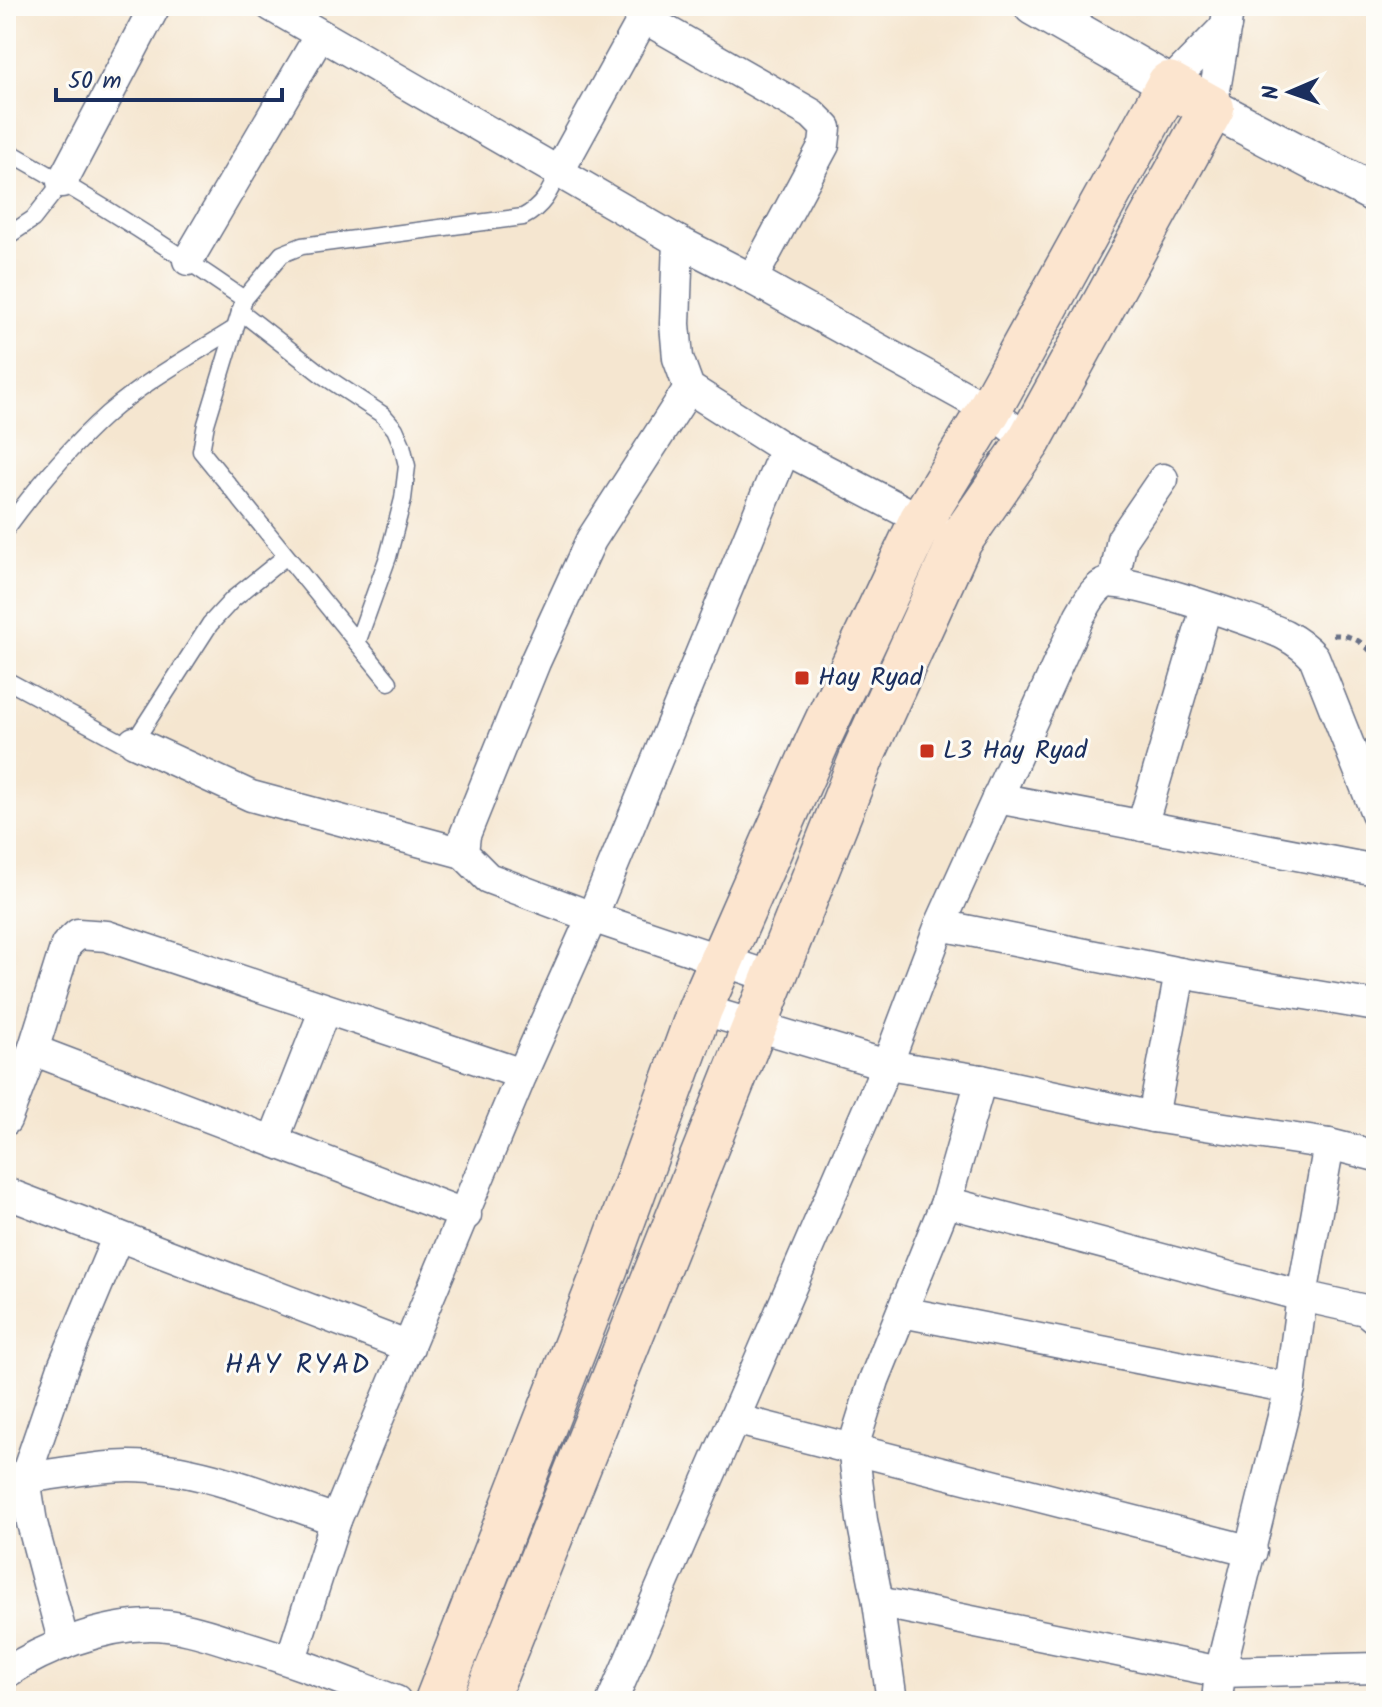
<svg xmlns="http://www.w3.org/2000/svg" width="1382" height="1707" viewBox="0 0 1382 1707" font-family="Kalam,sans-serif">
	<rect width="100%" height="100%" fill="#fdfcf7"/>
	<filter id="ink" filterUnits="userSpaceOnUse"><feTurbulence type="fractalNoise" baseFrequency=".0125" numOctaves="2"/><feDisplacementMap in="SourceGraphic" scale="16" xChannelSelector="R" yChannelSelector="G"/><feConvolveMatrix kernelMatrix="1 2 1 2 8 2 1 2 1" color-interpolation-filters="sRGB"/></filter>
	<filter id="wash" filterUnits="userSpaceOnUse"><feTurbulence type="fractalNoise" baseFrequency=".006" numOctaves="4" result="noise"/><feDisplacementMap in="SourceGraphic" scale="32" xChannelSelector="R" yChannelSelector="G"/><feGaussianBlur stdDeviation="1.8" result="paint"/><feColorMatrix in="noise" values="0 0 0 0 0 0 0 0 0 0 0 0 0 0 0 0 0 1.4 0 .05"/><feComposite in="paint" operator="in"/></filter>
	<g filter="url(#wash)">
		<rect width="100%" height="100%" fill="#f5e6d0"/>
	</g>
	<g filter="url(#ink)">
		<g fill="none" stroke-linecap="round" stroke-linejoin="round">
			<!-- service casing -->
			<g stroke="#676f86" stroke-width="19">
				<g id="service">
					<path d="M6,150C88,196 167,246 244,299L206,424L201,451L389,682"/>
					<path d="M6,237L33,219L62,182"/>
					<path d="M244,299L282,254L302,246L523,217C544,206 550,191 559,171"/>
					<path d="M240,311L321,374L383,415L395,429L402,445L407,466L403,499L388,557L357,643"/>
					<path d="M6,529C36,488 69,448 107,414C145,381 191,356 234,329"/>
					<path d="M6,680L123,743L134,742L210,624L233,599L285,557"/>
				</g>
			</g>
			<!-- minor casing -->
			<g stroke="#676f86" stroke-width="33">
				<g id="minor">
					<path d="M271,6L678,241L752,279L989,410L1029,441"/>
					<path d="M644,18L812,114L826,128L824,145L752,279"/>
					<path d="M1169,84L1226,26"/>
					<path d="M1212,108L1229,6"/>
					<path d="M559,171L650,6"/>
					<path d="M62,182L155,6"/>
					<path d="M678,241L675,324L678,358L689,388L785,449L937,528"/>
					<path d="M188,260L320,35"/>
					<path d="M689,388L591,540L535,662L465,835L463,853L488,878L592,917L774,978"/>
					<path d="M1114,581L1122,539L1163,479"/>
					<path d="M134,742L251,796L463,853"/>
					<path d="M997,798L1376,870"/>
					<path d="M1142,826L1206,608"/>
					<path d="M940,925L1180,973L1376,1006"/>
					<path d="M700,1009L887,1065L981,1080L1153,1117L1329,1144L1376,1156"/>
					<path d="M33,1050L466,1215"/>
					<path d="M1153,1117L1180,973"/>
					<path d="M6,1120L33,1050L66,945L78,934L107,936L522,1074"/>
					<path d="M273,1141L325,1009"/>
					<path d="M6,1193L409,1347"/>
					<path d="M946,1202L1302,1296L1365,1310L1376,1319"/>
					<path d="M902,1312L1290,1388"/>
					<path d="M12,1484L25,1478C59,1474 95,1466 129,1466C199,1466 270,1498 336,1520"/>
					<path d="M1252,1551L734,1419L887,1065L940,925L1080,615C1087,604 1094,587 1107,583C1125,577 1262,623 1285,635C1296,641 1305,647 1314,657L1376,813"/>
					<path d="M878,1602L1220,1672L1376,1668"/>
					<path d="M64,1644L32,1523L25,1478L63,1367L118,1236"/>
					<path d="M291,1659L336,1520L522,1074L592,917L785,449"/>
					<path d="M6,1673C46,1647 101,1626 150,1625C180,1625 206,1634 234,1643C290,1659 342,1680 396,1701"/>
					<path d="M612,1701L734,1419"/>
					<path d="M892,1701L878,1602L862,1520L853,1447L874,1380L946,1202L981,1080"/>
					<path d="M1217,1701L1220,1672L1290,1388L1302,1296L1329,1144"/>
				</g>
			</g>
			<!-- tertiary casing -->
			<g stroke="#676f86" stroke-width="41">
				<g id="tertiary">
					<path d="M1033,6L1169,84"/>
					<path d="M1212,108L1376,194"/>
				</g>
			</g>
			<!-- secondary casing -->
			<g stroke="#676f86" stroke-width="47">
				<path id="secondary" d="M437,1701L606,1267L700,1009L819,738L921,521L989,410L1169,84L1212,108L1029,441L960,541L864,752L485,1701"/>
			</g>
			<!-- path -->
			<path stroke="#676f86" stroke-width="5" stroke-dasharray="6 6" stroke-linecap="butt" d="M1333,635C1352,634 1365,643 1376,658"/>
			<!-- service -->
			<use href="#service" stroke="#fff" stroke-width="16"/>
			<!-- minor -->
			<use href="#minor" stroke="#fff" stroke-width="30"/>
			<!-- tertiary -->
			<use href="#tertiary" stroke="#fff" stroke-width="38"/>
			<!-- secondary -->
			<use href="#secondary" stroke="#fce5cf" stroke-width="44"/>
		</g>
	</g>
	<!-- markers -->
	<g fill="#c8321e" stroke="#fdfcf7" stroke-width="3">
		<rect x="794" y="670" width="16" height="16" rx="4"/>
		<rect x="919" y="743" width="16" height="16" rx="4"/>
	</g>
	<g text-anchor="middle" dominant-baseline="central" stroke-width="6" stroke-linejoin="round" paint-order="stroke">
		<!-- poi labels -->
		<g font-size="26" fill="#1b2f5e" stroke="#fdfcf7" text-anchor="start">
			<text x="818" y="678">Hay Ryad</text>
			<text x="943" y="751">L3 Hay Ryad</text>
		</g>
		<!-- neighbourhood labels -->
		<g font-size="28" letter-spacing="2" fill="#1b2f5e" stroke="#fdfcf7">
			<text x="298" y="1365">HAY RYAD</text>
		</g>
	</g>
	<!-- margin -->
	<rect width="1382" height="1707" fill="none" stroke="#fdfcf7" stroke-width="32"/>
	<!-- north arrow -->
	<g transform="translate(1290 92) rotate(268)" stroke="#fdfcf7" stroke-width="6" paint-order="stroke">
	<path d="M0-6L14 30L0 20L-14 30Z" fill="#1b2f5e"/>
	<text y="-12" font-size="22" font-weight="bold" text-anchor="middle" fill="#1b2f5e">N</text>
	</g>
	<!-- scale -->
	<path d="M56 88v12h226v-12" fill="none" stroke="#1b2f5e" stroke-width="4"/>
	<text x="68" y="88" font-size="24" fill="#1b2f5e" stroke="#fdfcf7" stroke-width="6" paint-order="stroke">50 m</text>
</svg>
